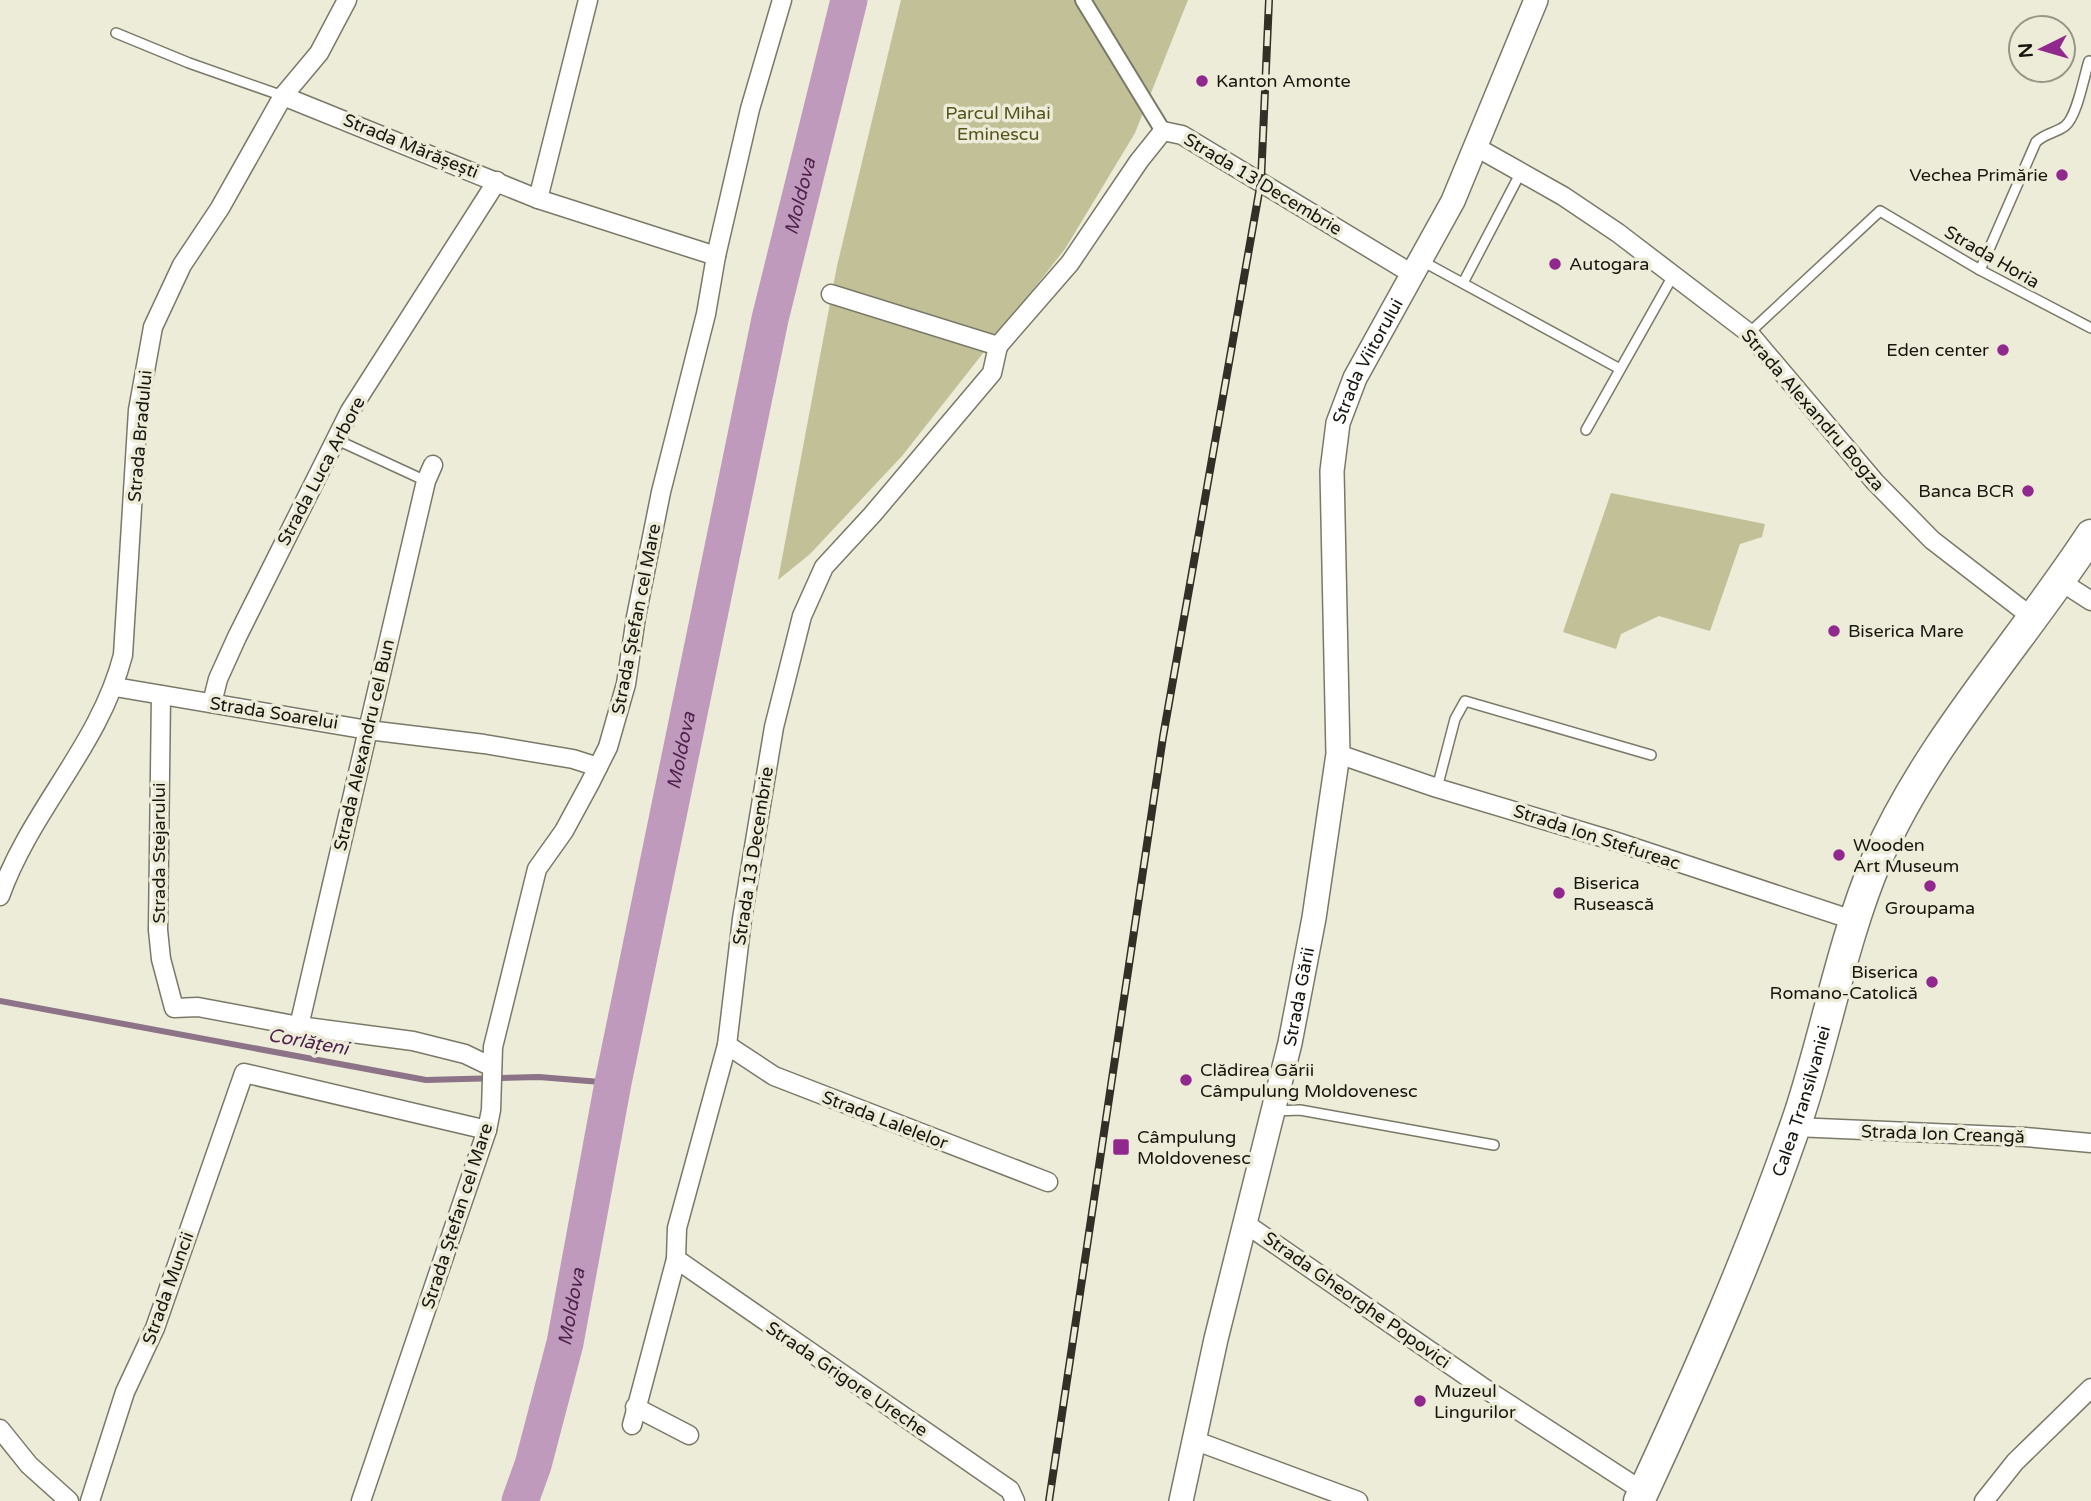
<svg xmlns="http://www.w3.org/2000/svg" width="2091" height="1501" viewBox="0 0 2091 1501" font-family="'Varela Round',sans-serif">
	<rect width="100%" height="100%" fill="#ececd8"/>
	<!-- green -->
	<g fill="#c1c097">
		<path d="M901,0H1188L1135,133L1065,249L902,456L810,554L778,580L837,266Z"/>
		<path d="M1611,493L1765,524L1762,537L1740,544L1710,631L1659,616L1621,634L1616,649L1563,632Z"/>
	</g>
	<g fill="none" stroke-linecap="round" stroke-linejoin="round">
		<!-- stream -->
		<path stroke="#8d7388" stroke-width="6" d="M0,1001L426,1080L539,1077L613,1083"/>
		<!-- river -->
		<path stroke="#c09abc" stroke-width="37" id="s1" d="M520,1501L533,1465L565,1343L613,1083L770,319L849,0"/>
		<!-- service casing -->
		<g stroke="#7a7968" stroke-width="12">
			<g id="service">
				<path d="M116,33L189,63L283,96"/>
				<path d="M1422,261L1620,369"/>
				<path d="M1980,270L2036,142C2045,133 2056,133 2065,126C2077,117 2084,76 2089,61"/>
				<path d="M1463,283L1521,172"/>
				<path d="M1749,333L1880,211L1980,270L2091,328"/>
				<path d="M1586,430L1674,274"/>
				<path d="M335,439L426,481"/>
				<path d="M1437,788L1455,719L1465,701L1651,755"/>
				<path d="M1275,1111L1300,1110L1494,1145"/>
			</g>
		</g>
		<!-- pedestrian casing -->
		<g stroke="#7a7968" stroke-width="18">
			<path id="pedestrian" d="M1083,0L1163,131"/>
		</g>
		<!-- minor casing -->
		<g stroke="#7a7968" stroke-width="21">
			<g id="minor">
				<path d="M283,96L538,199L716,256"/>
				<path d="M1476,147L1563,196L1618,233L1749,333L1875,482L1932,540L2033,618"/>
				<path d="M538,199L588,0"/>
				<path d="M831,294L998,346L1070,263L1139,161L1163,131L1182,135L1414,275"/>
				<path d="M2060,581L2091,601"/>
				<path d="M115,687L368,730L484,744L573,759L598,767"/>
				<path d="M161,695L158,930L161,959L174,1008L198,1007L299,1026L413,1041L465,1054L492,1067"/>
				<path d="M212,703L218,679L237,637L350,411L497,181"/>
				<path d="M1338,754L1437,788L1611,840L1856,921"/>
				<path d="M0,896C31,809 100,745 123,655L138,410L153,327L182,265L220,208L283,96L319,53L347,0"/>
				<path d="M299,1026L426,481L433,465"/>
				<path d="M727,1045L774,1076L1048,1182"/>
				<path d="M1795,1127L2025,1137L2091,1143"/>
				<path d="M1246,1224L1481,1386L1644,1492"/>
				<path d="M676,1259L1010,1490L1015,1501"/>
				<path d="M635,1407L689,1435"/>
				<path d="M632,1425L676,1259L677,1228L727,1045L742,919L774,727L802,616L824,567L872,515L992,373L998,346"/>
				<path d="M0,1429L29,1465L69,1501"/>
				<path d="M1196,1441L1358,1501"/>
				<path d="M90,1501L125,1392L155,1328L244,1073L487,1130"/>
				<path d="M361,1501L487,1130L491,1110L493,1047L537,869L564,831L590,783L608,747L626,684L636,617L661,492L706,314L716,256L750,109L782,0"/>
				<path d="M1984,1501L2015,1462L2091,1388"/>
			</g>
		</g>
		<!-- tertiary casing -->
		<g stroke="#7a7968" stroke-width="26">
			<g id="tertiary">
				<path id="s2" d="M1181,1501L1216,1339L1290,1043L1314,918L1338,754L1332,471L1338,423L1355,378L1453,201L1536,0"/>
			</g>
		</g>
		<!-- trunk casing -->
		<g stroke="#7a7968" stroke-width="33">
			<g id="trunk">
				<path id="s3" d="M1639,1501C1698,1374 1755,1245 1800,1112C1827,1029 1843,939 1877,859C1929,741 2021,642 2091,535"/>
			</g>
		</g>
		<!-- service -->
		<use href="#service" stroke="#fff" stroke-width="9"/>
		<!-- pedestrian -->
		<use href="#pedestrian" stroke="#fff" stroke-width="14"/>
		<!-- minor -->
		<use href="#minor" stroke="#fff" stroke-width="18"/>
		<!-- tertiary -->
		<use href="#tertiary" stroke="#fff" stroke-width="23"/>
		<!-- trunk -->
		<use href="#trunk" stroke="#fff" stroke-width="30"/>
		<!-- rail casing -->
		<g stroke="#303027" stroke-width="8">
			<path id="rail" d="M1049,1501L1163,737L1261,181L1269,0"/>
		</g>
		<!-- rail -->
		<use href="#rail" stroke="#ececd8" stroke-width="5" stroke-dasharray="16" stroke-linecap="butt"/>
	</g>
	<!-- markers -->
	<g fill="#91288d" stroke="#ececd8" stroke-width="2.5">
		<circle cx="1202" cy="81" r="7"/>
		<circle cx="2062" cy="175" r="7"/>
		<circle cx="1555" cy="264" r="7"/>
		<circle cx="2003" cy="350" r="7"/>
		<circle cx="2028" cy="491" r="7"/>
		<circle cx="1834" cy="631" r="7"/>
		<circle cx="1839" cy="855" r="7"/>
		<circle cx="1930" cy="886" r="7"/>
		<circle cx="1559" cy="893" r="7"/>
		<circle cx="1932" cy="982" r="7"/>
		<circle cx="1186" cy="1080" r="7"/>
		<rect x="1112" y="1138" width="18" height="18" rx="3.5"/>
		<circle cx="1420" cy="1401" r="7"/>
	</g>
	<g text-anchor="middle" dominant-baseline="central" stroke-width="7" stroke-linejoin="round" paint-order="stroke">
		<!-- poi labels -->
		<g font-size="18" fill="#171710" stroke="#ececd8" text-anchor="start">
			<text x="1216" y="81">Kanton Amonte</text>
			<text x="2048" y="175" text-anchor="end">Vechea Primărie</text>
			<text x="1569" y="264">Autogara</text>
			<text x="1989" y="350" text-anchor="end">Eden center</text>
			<text x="2014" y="491" text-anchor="end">Banca BCR</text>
			<text x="1848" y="631">Biserica Mare</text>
			<text x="1853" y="845">Wooden<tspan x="1853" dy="21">Art Museum</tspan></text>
			<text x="1573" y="883">Biserica<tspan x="1573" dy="21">Rusească</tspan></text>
			<text x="1930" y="908" text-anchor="middle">Groupama</text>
			<text x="1918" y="972" text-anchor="end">Biserica<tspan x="1918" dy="21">Romano-Catolică</tspan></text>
			<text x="1200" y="1070">Clădirea Gării<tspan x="1200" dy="21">Câmpulung Moldovenesc</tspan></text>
			<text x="1137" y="1137">Câmpulung<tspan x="1137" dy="21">Moldovenesc</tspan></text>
			<text x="1434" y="1391">Muzeul<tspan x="1434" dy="21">Lingurilor</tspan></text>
		</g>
		<!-- park labels -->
		<g font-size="18" fill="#58541c" stroke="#ececd8">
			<text x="998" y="113">Parcul Mihai<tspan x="998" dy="21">Eminescu</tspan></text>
		</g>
		<!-- street labels -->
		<g font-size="18" fill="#171710" stroke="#ececd8">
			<text transform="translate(411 146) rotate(22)">Strada Mărășești</text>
			<text transform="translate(1263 184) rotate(31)">Strada 13 Decembrie</text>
			<text transform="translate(1992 257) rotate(30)">Strada Horia</text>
			<text stroke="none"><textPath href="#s2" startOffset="1164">Strada Viitorului</textPath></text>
			<text transform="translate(1813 410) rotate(49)">Strada Alexandru Bogza</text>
			<text transform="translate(140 436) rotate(-85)">Strada Bradului</text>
			<text transform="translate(321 471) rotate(-62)">Strada Luca Arbore</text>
			<text transform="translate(636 619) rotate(-79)">Strada Ștefan cel Mare</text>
			<text transform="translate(274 713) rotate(9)">Strada Soarelui</text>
			<text transform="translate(364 745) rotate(-77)">Strada Alexandru cel Bun</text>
			<text transform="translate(1597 837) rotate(18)">Strada Ion Stefureac</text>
			<text transform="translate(159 853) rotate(-90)">Strada Stejarului</text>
			<text transform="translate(753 856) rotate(-81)">Strada 13 Decembrie</text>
			<text stroke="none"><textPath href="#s2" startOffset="518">Strada Gării</textPath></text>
			<text stroke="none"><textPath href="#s3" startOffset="432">Calea Transilvaniei</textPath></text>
			<text transform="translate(885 1120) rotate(21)">Strada Lalelelor</text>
			<text transform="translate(1943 1134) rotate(2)">Strada Ion Creangă</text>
			<text transform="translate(457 1216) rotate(-72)">Strada Ștefan cel Mare</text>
			<text transform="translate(168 1288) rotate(-70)">Strada Muncii</text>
			<text transform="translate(1357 1300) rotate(35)">Strada Gheorghe Popovici</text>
			<text transform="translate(847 1379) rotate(34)">Strada Grigore Ureche</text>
		</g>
		<!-- water labels -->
		<g font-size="19" font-style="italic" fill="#50214e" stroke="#ececd8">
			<text stroke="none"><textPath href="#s1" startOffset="1335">Moldova</textPath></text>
			<text stroke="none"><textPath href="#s1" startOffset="768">Moldova</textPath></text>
			<text transform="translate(308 1042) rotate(10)">Corlățeni</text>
			<text stroke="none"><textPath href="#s1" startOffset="201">Moldova</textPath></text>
		</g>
	</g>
	<!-- north arrow -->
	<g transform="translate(2042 49) rotate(265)"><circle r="33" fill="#ececd8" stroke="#979788" stroke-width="2"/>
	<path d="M0-5L12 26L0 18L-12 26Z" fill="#91288d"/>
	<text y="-10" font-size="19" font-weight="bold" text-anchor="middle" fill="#171710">N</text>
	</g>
</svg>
